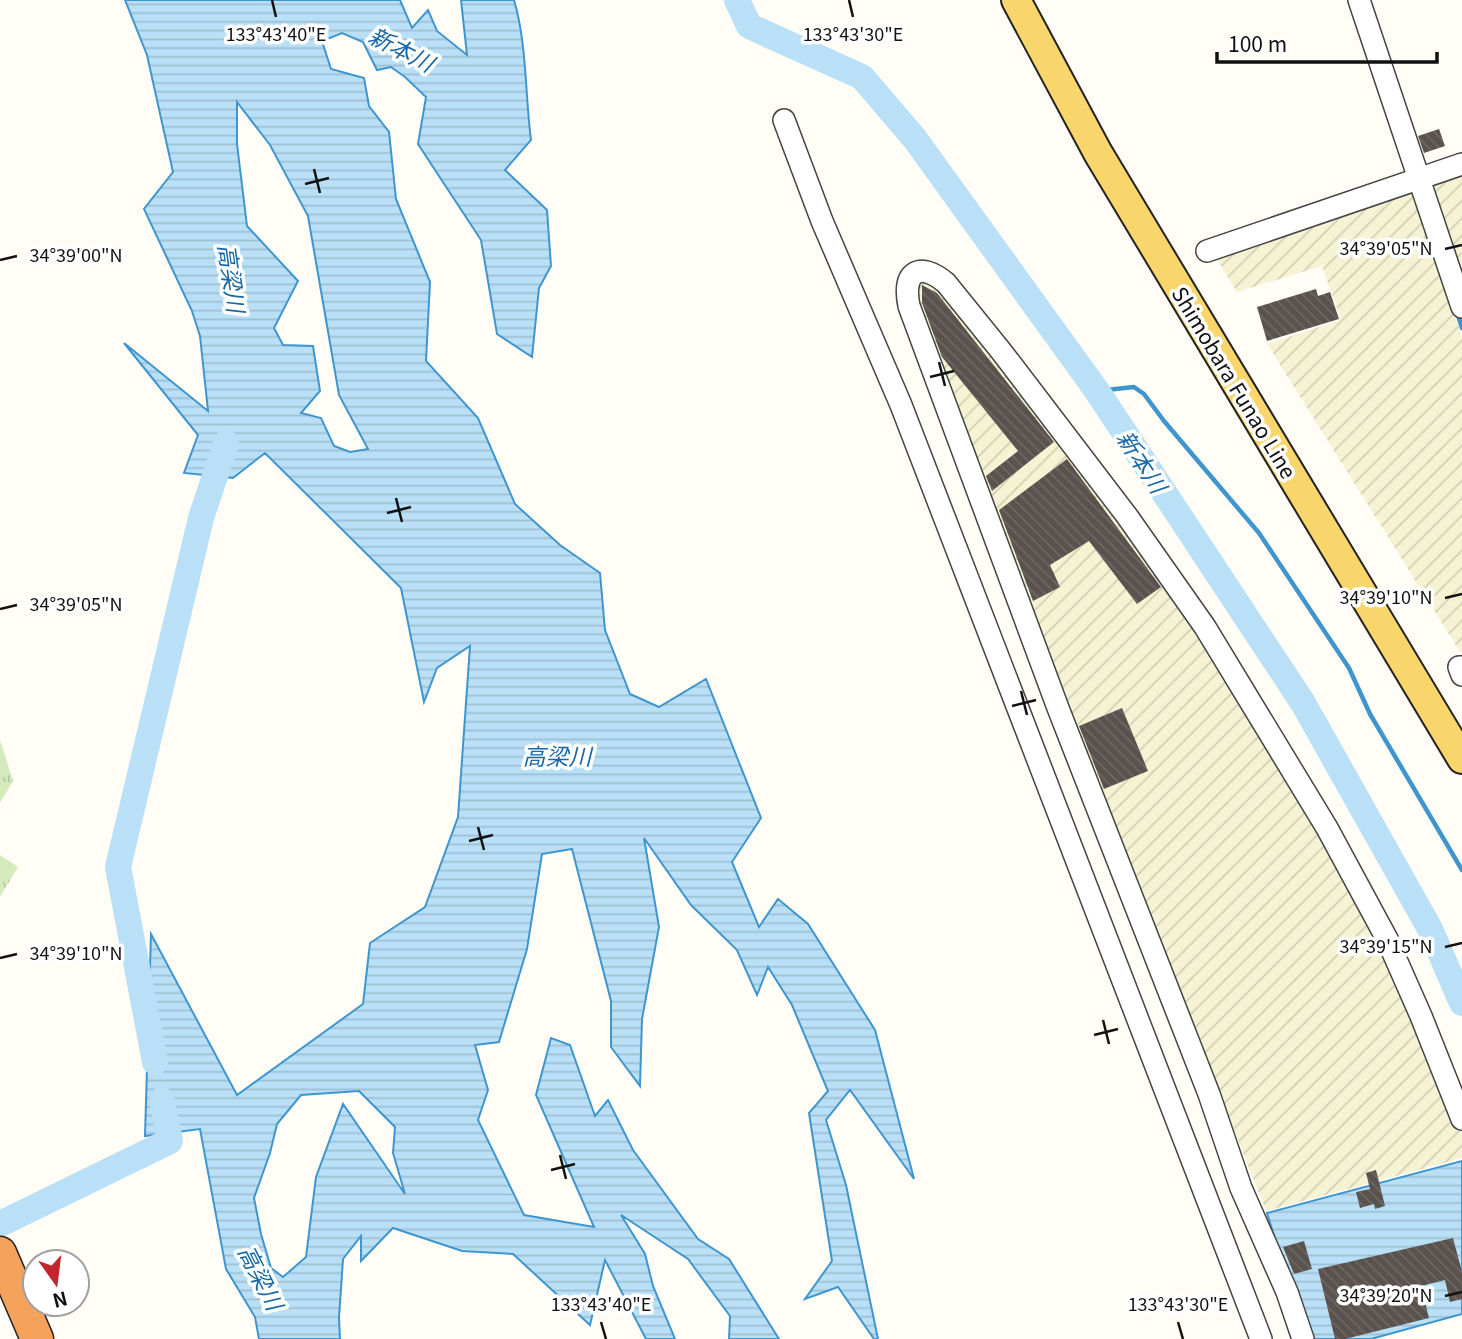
<svg xmlns="http://www.w3.org/2000/svg" width="1462" height="1339" viewBox="0 0 1462 1339" font-family="Georgia,'Noto Sans JP',serif">
	<defs>
		<pattern id="farmland-furrows" width="10" height="10" patternUnits="userSpaceOnUse" patternTransform="scale(1.75)"><rect width="10" height="10" fill="#f6f3d4"/><path d="M-1 1l2-2M0 10L10 0M9 11l2-2" fill="none" stroke="#d2cfb5"/></pattern>
		<pattern id="grass-tufts" width="24" height="20" patternUnits="userSpaceOnUse" patternTransform="scale(1.75)"><rect width="24" height="20" fill="#d5ebbd"/><path d="M3 7l-1-3M5 7V3M7 7l1-3M15 17l-1-3M17 17v-4M19 17l1-3" fill="none" stroke="#b6c8a1"/></pattern>
		<pattern id="water-rules" width="6" height="5" patternUnits="userSpaceOnUse" patternTransform="scale(1.75)"><rect width="6" height="5" fill="#b9e0f7"/><path d="M0 2.5h6" fill="none" stroke="#9ebfd3"/></pattern>
		<pattern id="building-back-hatch" width="6" height="6" patternUnits="userSpaceOnUse" patternTransform="scale(1.75)"><rect width="6" height="6" fill="#5a524d"/><path d="M-1 5l2 2M0 0l6 6M5-1l2 2" fill="none" stroke="#6d6662"/></pattern>
	</defs>
	<rect width="100%" height="100%" fill="#fffdf5"/>
	<!-- farmland -->
	<g fill="url(#farmland-furrows)">
		<path d="M1462,171V292L1427,183Z"/>
		<path d="M1414,188L1462,337V655L1267,344L1341,320L1322,266L1237,292L1215,256Z"/>
		<path d="M932,279L1172,589L1282,764L1414,1012L1462,1135V1158L1266,1211L948,401L912,285Z"/>
	</g>
	<!-- grass -->
	<g fill="url(#grass-tufts)">
		<path d="M0,740L13,781L0,803Z"/>
		<path d="M0,855L18,867L0,897Z"/>
	</g>
	<!-- water -->
	<g fill="url(#water-rules)" stroke="#3f96cf" stroke-width="2" fill-rule="evenodd">
		<path d="M125,0H400L412,28L428,10L437,31L467,55L461,0H514C527,44 525,94 531,140L505,170L547,210L551,266L539,288L532,357L497,334L481,240L418,144L426,97L405,77L391,67L377,70L363,42L342,33L322,41L331,69L364,78L369,106L389,132L396,199L430,282L426,361L478,418L515,504L560,545L600,573L605,630L630,694L659,707L706,679L761,818L732,862L759,927L778,899L808,924L875,1030L914,1179L850,1090L826,1120L846,1185L878,1339H874L838,1287L805,1299L832,1261L809,1113L828,1091L792,1005L768,967L757,995L737,950L691,905L644,838L659,927L642,1019L640,1086L611,1047V1001L572,849L542,854L527,949L499,1042L475,1045L488,1090L478,1120L524,1215L594,1227L536,1095L551,1038L570,1045L595,1116L608,1100L633,1150L698,1239L729,1259L779,1339H729L730,1316L688,1259L621,1215L645,1254L653,1286L675,1339H646L605,1260L590,1325L513,1254L462,1251L393,1228L361,1261V1236L343,1259L339,1318L340,1339H259L255,1317L226,1269L200,1129L145,1136L151,934L237,1095L363,1004L370,943L425,907L458,817L470,646L437,668L424,702L401,588L265,453L233,478L184,473L198,435L124,343L208,411L200,336L192,311L144,209L173,172L147,55ZM237,102L270,145L308,216L339,395L368,449L350,452L334,446L321,418L301,413L320,391L313,346L283,345L274,328L298,281L247,226L237,144ZM359,1091L395,1127L393,1153L405,1194L343,1104L316,1177L306,1257L283,1277L271,1268L261,1234L254,1198L270,1153L277,1124L301,1095Z"/>
		<path d="M1462,1161V1314L1371,1339H1306L1267,1213Z"/>
	</g>
	<g fill="none" stroke-linecap="round" stroke-linejoin="round">
		<!-- stream -->
		<g stroke="#3f96cf" stroke-width="4.5">
			<path d="M1457,312L1462,328"/>
			<path d="M1097,391L1134,387L1144,394L1164,421L1259,533L1349,668L1370,714L1462,870"/>
		</g>
		<!-- river -->
		<g stroke="#b9e0f7" stroke-width="26">
			<path d="M737,0L749,26L862,77L915,139L1097,391L1303,703L1430,929L1462,1003"/>
			<path d="M155,1062L118,867L201,518L226,443"/>
			<path d="M0,1224L170,1141L162,1100"/>
		</g>
	</g>
	<!-- building -->
	<g fill="url(#building-back-hatch)">
		<path d="M1439,129L1445,146L1424,153L1418,136Z"/>
		<path d="M922,285L937,293L1054,442L992,491L986,476L1018,451L942,357L922,303Z"/>
		<path d="M1316,289L1318,296L1330,292L1339,319L1267,341L1257,307Z"/>
		<path d="M1067,459L1161,587L1137,604L1089,541L1050,565L1060,587L1033,601L999,510Z"/>
		<path d="M1122,708L1148,771L1104,789L1079,726Z"/>
		<path d="M1376,1170L1385,1206L1375,1209L1374,1204L1360,1208L1356,1192L1370,1189L1366,1173Z"/>
		<path d="M1453,1238L1462,1272V1299L1450,1302L1445,1280L1421,1286L1429,1318L1345,1339H1335L1318,1269Z"/>
		<path d="M1304,1241L1312,1269L1294,1274L1283,1247Z"/>
	</g>
	<g fill="none" stroke-linecap="round" stroke-linejoin="round">
		<!-- minor casing -->
		<g stroke="#444" stroke-width="24">
			<g id="minor">
				<path d="M1359,0L1462,307"/>
				<path d="M784,120L822,221L901,405L1261,1339"/>
				<path d="M1207,251L1462,164"/>
				<path d="M1462,667H1459L1462,675"/>
				<path d="M1303,1339L1287,1292L1241,1188L1209,1094L1058,708L909,306C902,271 920,261 946,283L1001,351L1127,516L1205,627L1327,828L1387,939L1421,1016L1462,1119"/>
			</g>
		</g>
		<!-- major casing -->
		<g stroke="#222" stroke-width="32">
			<path id="major" d="M1016,0L1098,153L1462,759"/>
		</g>
		<!-- highway casing -->
		<g stroke="#222" stroke-width="35">
			<path id="highway" d="M0,1253L37,1339"/>
		</g>
		<!-- minor -->
		<use href="#minor" stroke="#fff" stroke-width="21"/>
		<!-- major -->
		<use href="#major" stroke="#f9d66b" stroke-width="28"/>
		<!-- highway -->
		<use href="#highway" stroke="#f5a25d" stroke-width="32"/>
	</g>
	<!-- ticks -->
	<path fill="none" stroke="#111" stroke-width="2.5" d="M272,0L276,17M849,0L853,17M314,169L320,193M305,184L329,178M1445,249L1462,245M0,260L17,256M939,362L945,386M930,377L954,371M396,498L402,522M387,513L411,507M1445,598L1462,594M0,609L17,605M1021,691L1027,715M1012,706L1036,700M478,827L484,850M469,841L493,835M1445,947L1462,943M0,958L17,954M1103,1020L1109,1044M1094,1035L1118,1029M560,1155L566,1179M551,1170L575,1164M1445,1296L1462,1292M601,1322L606,1339M1178,1322L1183,1339"/>
	<g text-anchor="middle" dominant-baseline="central" stroke-width="7" stroke-linejoin="round" paint-order="stroke">
		<!-- street labels -->
		<g font-size="21" fill="#111" stroke="#fff">
			<text transform="translate(1235 382) rotate(59)">Shimobara Funao Line</text>
		</g>
		<!-- water labels -->
		<g font-size="23" font-style="italic" fill="#1768a6" stroke="#fff">
			<text transform="translate(402 48) rotate(27)">新本川</text>
			<text transform="translate(233 278) rotate(82)">高梁川</text>
			<text transform="translate(1143 461) rotate(57)">新本川</text>
			<text x="557" y="755">高梁川</text>
			<text transform="translate(262 1277) rotate(63)">高梁川</text>
		</g>
	</g>
	<g font-size="18" text-anchor="middle" fill="#111" stroke="#fff" stroke-width="7" stroke-linejoin="round" paint-order="stroke">
		<text x="276" y="41">133°43'40"E</text>
		<text x="853" y="41">133°43'30"E</text>
		<text x="1386" y="255">34°39'05"N</text>
		<text x="76" y="262">34°39'00"N</text>
		<text x="1386" y="604">34°39'10"N</text>
		<text x="76" y="611">34°39'05"N</text>
		<text x="1386" y="953">34°39'15"N</text>
		<text x="76" y="960">34°39'10"N</text>
		<text x="1386" y="1302">34°39'20"N</text>
		<text x="601" y="1311">133°43'40"E</text>
		<text x="1178" y="1311">133°43'30"E</text>
	</g>
	<!-- north arrow -->
	<g transform="translate(56 1283) rotate(166)"><circle r="33" fill="#ffffff" stroke="#a0a0a0" stroke-width="2"/>
	<path d="M0-5L12 26L0 18L-12 26Z" fill="#c4262e"/>
	<text y="-10" font-size="19" font-weight="bold" text-anchor="middle" fill="#111111">N</text>
	</g>
	<!-- scale -->
	<path d="M1217 52v10h220v-10" fill="none" stroke="#111111" stroke-width="3.5"/>
	<text x="1228" y="52" font-size="21" fill="#111111" stroke="#ffffff" stroke-width="5" paint-order="stroke">100 m</text>
</svg>
